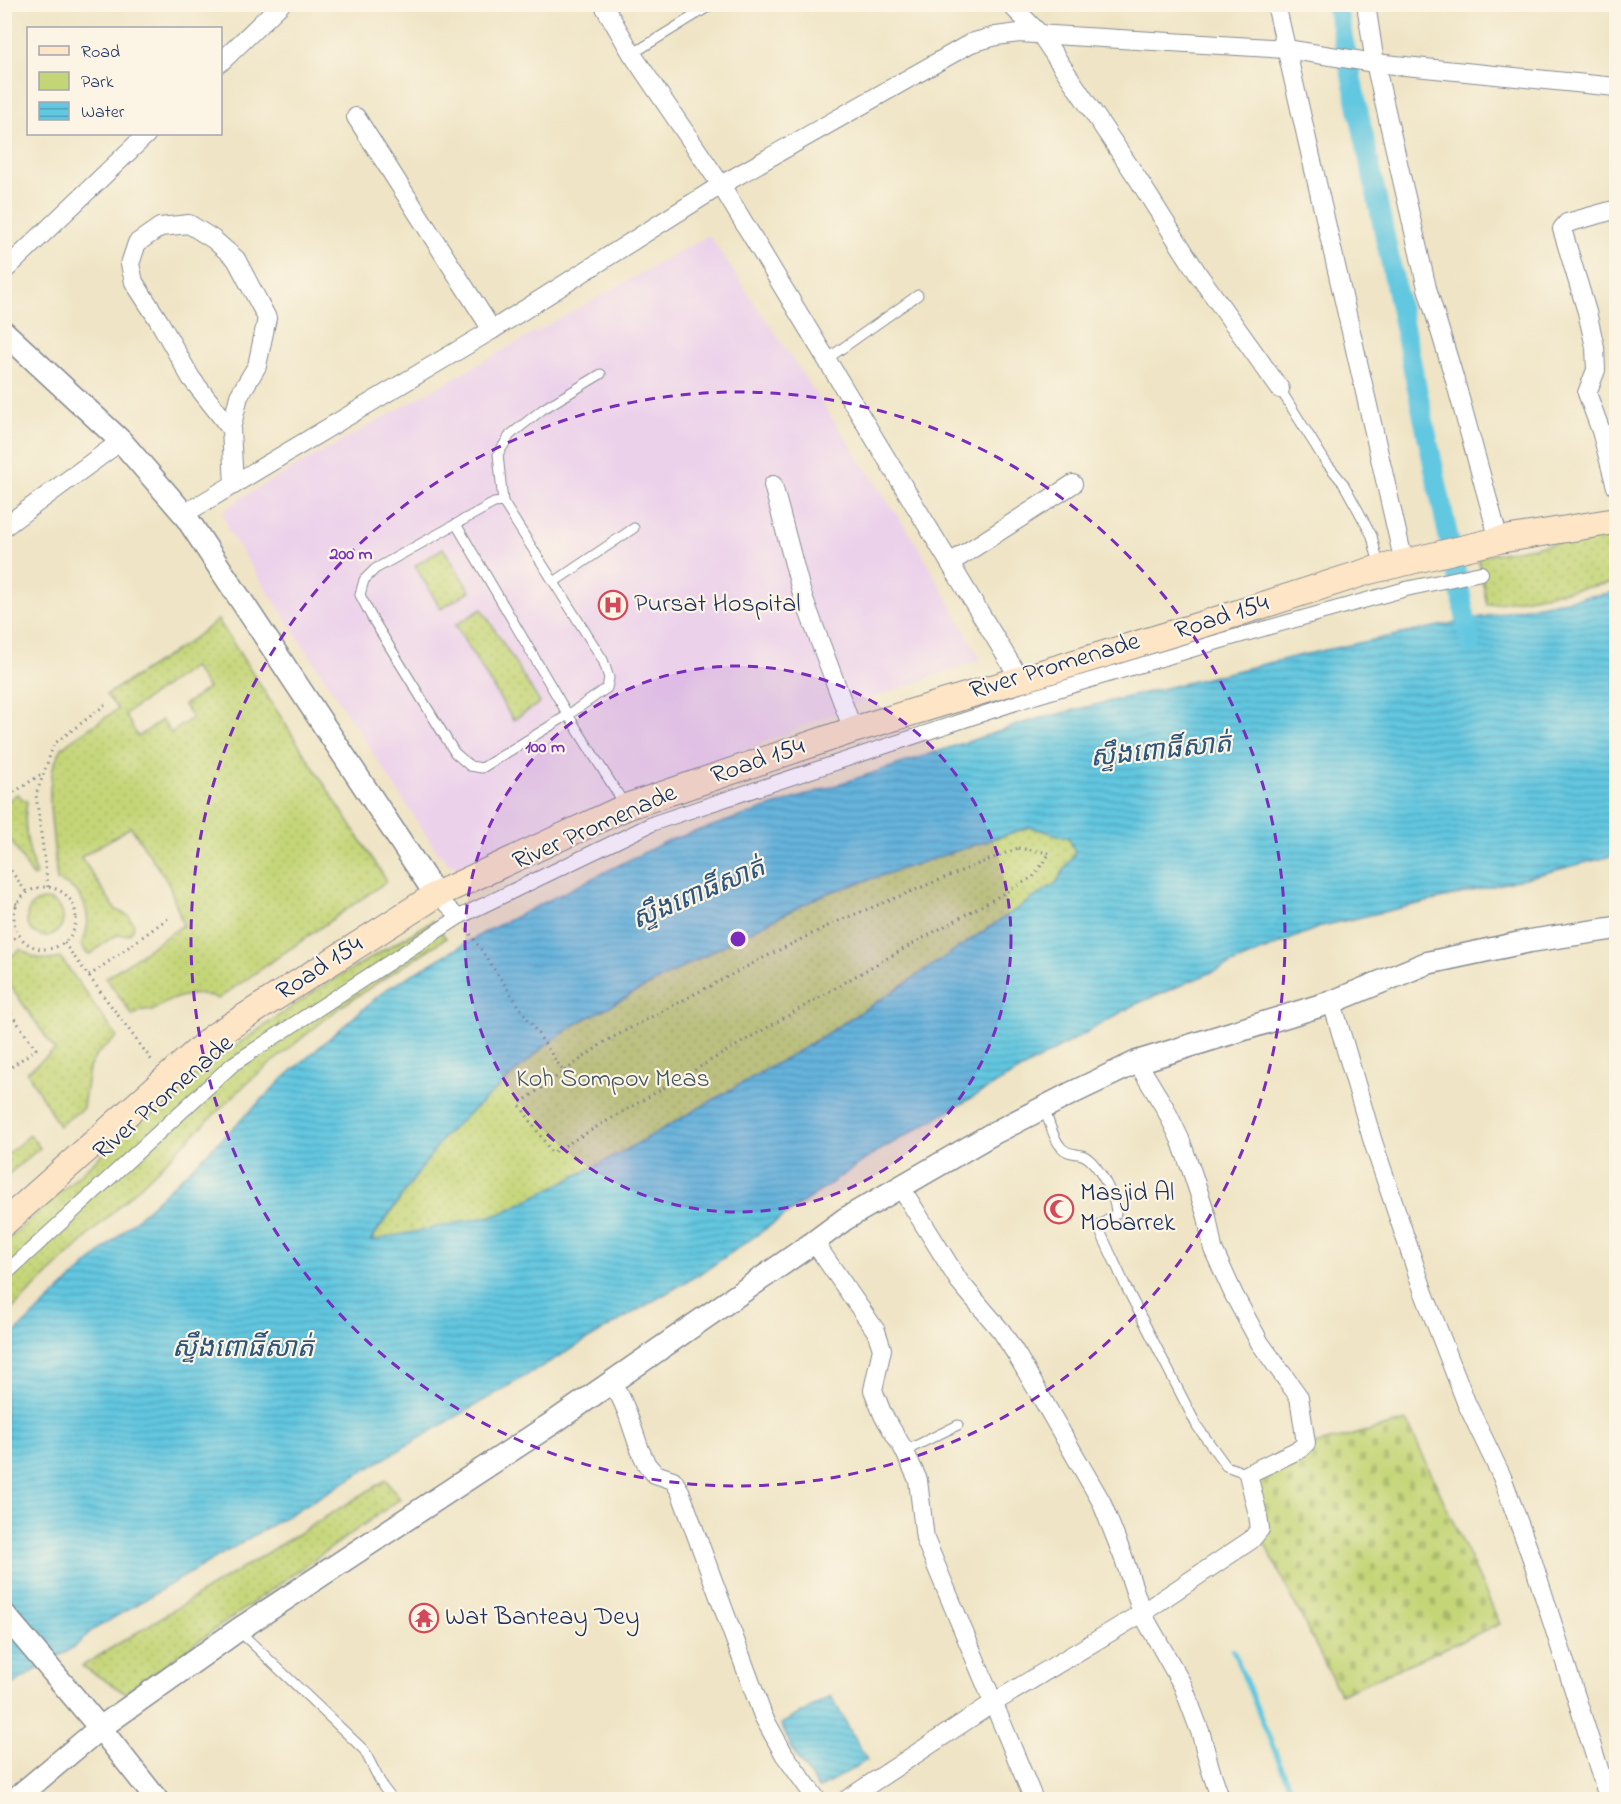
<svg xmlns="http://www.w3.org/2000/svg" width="1621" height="1804" viewBox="0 0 1621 1804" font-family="'Indie Flower','Noto Sans Khmer',sans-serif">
	<defs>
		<pattern id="green-dots" width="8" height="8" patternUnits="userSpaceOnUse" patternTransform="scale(1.5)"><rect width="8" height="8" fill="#c4d577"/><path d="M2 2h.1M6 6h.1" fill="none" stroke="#a8b769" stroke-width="1.8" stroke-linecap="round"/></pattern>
		<pattern id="cemetery-stones" width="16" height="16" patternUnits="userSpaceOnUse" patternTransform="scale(1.5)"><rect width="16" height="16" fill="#c4d577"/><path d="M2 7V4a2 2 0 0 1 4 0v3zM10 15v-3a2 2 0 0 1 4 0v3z" fill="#a8b769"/></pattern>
		<pattern id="water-rules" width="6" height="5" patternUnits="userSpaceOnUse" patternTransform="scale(1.5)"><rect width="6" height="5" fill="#62c7e0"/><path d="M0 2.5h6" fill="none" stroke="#50a2b9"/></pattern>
	</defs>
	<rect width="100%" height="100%" fill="#fcf5e5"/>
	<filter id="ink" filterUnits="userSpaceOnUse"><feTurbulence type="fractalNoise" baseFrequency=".0167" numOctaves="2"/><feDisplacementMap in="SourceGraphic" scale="12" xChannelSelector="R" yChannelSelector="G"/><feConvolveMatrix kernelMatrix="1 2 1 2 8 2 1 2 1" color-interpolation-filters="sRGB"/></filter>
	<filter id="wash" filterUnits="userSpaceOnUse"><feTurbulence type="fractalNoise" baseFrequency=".008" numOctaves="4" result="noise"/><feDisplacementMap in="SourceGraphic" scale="24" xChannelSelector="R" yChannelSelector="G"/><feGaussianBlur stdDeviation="1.35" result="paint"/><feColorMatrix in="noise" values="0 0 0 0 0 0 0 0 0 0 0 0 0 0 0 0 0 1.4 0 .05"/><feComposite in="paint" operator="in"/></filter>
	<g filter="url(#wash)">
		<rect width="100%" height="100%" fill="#efe4c5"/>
		<!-- built -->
		<path fill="#ecd1eb" d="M709,235L920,549L981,660L864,701L460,868L449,864L436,850L229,532L223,512L242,497Z"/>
		<!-- green -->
		<g fill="url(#green-dots)" stroke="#70826a" stroke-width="1.5" fill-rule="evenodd">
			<path d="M1616,532V582L1487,605L1478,557Z"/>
			<path d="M443,548L470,591L441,609L415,566Z"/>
			<path d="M482,609L540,703L513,720L455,625Z"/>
			<path d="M218,620L387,881L218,999C196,988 170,998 152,1011C144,1008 139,1011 133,1016L106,978L183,925L169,884L131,827L81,857L116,910L129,916L134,925C131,939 124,933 115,936C107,939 98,948 91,954L87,953L81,945C95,920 86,889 57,881L50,806V789L53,767L62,748L70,741L118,709L106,695L183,646ZM193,667L208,688L184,705L192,718L171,733L162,720L138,737L125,714Z"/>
			<path d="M17,794L27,802C22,825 29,852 36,875L33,877L5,831V803Z"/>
			<path d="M1030,827L1069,838L1075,853L1056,883L883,998L807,1046L619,1154L500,1214L370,1242L445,1135L546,1045L578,1023L747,933L825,894Z"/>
			<circle cx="45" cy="918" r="18"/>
			<path d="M433,921L446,938L340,1007L247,1083L5,1316L4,1243L142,1118L225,1053L318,989Z"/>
			<path d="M21,949C33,959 46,962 61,958L117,1037L97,1054L89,1068L83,1108L59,1126L27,1072L55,1050L5,978V961Z"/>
			<path d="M30,1135L40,1148L5,1177V1156Z"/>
			<path d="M386,1480L400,1499L125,1693L82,1666Z"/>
		</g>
		<!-- cemetery -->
		<path fill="url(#cemetery-stones)" stroke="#70826a" stroke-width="1.5" d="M1407,1421L1500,1624L1340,1694L1262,1538L1256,1474L1307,1447Z"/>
		<!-- water -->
		<g fill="url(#water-rules)" stroke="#3e7b9f" stroke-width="1.5" fill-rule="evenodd">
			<path d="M1616,592V855L1453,896L1322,926L1136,1004L875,1153L706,1270L91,1631L76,1646L5,1689V1342L206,1154L286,1076L385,990L485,932L667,841L1033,720L1302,655L1554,602ZM1030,827L1069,838L1075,853L1056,883L883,998L807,1046L619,1154L500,1214L370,1241L445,1135L546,1045L578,1023L747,933L825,894Z"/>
			<path d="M831,1696L867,1760L819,1789L795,1755L781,1724Z"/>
		</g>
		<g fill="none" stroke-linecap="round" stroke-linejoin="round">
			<!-- stream -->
			<path stroke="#62c7e0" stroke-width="5" d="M1233,1650L1295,1800"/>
			<!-- canal -->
			<g stroke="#62c7e0" stroke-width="20">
				<path d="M1336,4L1450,545"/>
				<path d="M1452,552L1471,645"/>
			</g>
		</g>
	</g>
	<g filter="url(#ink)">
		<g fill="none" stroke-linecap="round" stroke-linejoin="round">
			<!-- service casing -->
			<g stroke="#858a92" stroke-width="11">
				<g id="service">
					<path d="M632,54L713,4"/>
					<path d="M827,359L918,295"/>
					<path d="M601,374L543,409L510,435L498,454L503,502L603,660L609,678L607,688L568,715L625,805"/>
					<path d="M1280,389L1325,461L1343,483L1358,510L1372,536L1379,566"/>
					<path d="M456,524L375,569L364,580L360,595L372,618L455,753L470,766L482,768L568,715L456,524L494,503L503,502"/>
					<path d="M554,582L634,528"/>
					<path d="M1044,1108C1049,1120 1052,1137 1061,1147C1067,1154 1074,1153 1082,1155C1097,1160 1116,1198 1116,1214L1100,1225V1231L1127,1289L1197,1426L1226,1466L1248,1474"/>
					<path d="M905,1451L958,1425"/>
					<path d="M238,1630L364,1750L383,1787L393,1800"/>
				</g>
			</g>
			<!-- pedestrian casing -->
			<g stroke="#858a92" stroke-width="16">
				<g id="pedestrian">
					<path d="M436,895L459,917"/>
					<path d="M4,1275L233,1064L459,917L654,823L1034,697L1231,638L1406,589L1481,573"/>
				</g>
			</g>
			<!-- minor casing -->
			<g stroke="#858a92" stroke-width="20">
				<g id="minor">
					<path d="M603,4L632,54L721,185L1020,679"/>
					<path d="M1010,4L1041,35L1138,179L1198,274L1280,389"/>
					<path d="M1276,4L1404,563"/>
					<path d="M1366,4L1375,63L1427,288L1454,377L1499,540"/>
					<path d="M220,63L281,4"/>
					<path d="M356,117L492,330"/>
					<path d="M1614,210L1567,223L1562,229L1587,312L1595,347L1596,370L1587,393L1601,431L1616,487"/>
					<path d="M4,271L147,134"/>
					<path d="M231,429L191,378L159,321L134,282L130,264L137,243L160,227L189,224L213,239L236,259L267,318L257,366L239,396L231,429L234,485"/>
					<path d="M773,485L802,594L853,730"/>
					<path d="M184,514L492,330L721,185L971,43L996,36L1019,33L1286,49L1375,63L1616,87"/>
					<path d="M4,527L121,441"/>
					<path d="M950,563L1073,484"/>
					<path d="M1332,1002L1373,1142L1424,1293L1466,1402L1502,1477L1532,1559L1609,1800"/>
					<path d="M900,1186L959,1281L1002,1332L1018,1357L1101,1501L1124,1559L1142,1613L1183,1686L1201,1734L1210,1768L1221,1800"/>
					<path d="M814,1242L876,1331L882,1349L873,1390L883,1415L903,1448L918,1480L925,1539L1034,1800"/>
					<path d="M610,1382L620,1396L627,1412L640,1450L647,1465L655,1474L673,1480L680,1491L763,1716L784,1754L817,1800"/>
					<path d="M846,1800L993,1703L1142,1613L1251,1540L1260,1529L1258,1515L1248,1474L1300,1449L1306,1443L1299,1397L1260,1343L1234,1295L1213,1249L1207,1217L1193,1175L1180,1139L1165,1108L1137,1062"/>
				</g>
			</g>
			<!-- tertiary casing -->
			<g stroke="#858a92" stroke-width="25">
				<g id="tertiary">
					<path d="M4,332L121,441L184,514L436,895"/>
					<path d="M4,1614L100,1728L157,1800"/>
					<path d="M14,1800L100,1728L238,1630L554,1422L814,1242L845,1219L992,1134L1070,1094L1137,1062L1332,1002L1427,963L1530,941L1616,928"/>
				</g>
			</g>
			<!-- secondary casing -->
			<g stroke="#858a92" stroke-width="28">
				<path id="secondary" d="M4,1223L213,1037L436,895L626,807L853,730L1207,623L1369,571L1499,540L1616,521"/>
			</g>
			<!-- path -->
			<g stroke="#858a92" stroke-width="3" stroke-dasharray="1.5 4.5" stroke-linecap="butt">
				<path d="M4,799L43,773"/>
				<path d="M1018,848L1050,853L1033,877L873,966L552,1153L519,1104L606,1041L761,959L836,922Z"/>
				<path d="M4,861L27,893"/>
				<circle cx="45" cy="918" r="31"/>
				<path d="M48,887L36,795L54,744L105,705"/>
				<path d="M4,900L17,904"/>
				<path d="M467,929L563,1071"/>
				<path d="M64,943L153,1062"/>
				<path d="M4,946L18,935"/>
				<path d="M89,976L171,916"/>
				<path d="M4,1004L36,1049L4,1072"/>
			</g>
			<!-- service -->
			<use href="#service" stroke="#fff" stroke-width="9"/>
			<!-- pedestrian -->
			<use href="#pedestrian" stroke="#fff" stroke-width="14"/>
			<!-- minor -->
			<use href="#minor" stroke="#fff" stroke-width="18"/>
			<!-- tertiary -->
			<use href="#tertiary" stroke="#fff" stroke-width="22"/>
			<!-- secondary -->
			<use href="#secondary" stroke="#fde5c5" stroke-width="26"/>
		</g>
	</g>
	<!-- distance rings -->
	<circle cx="738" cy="939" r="273" fill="#7b2cbf" fill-opacity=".12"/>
	<g fill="none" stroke="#7b2cbf" stroke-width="3" stroke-dasharray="10 8">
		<circle cx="738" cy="939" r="273"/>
		<circle cx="738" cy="939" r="547"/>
	</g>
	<!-- icons -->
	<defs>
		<g id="hospital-ring" transform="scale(1.5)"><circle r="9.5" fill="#fcf5e5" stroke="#d1495b" stroke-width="1.5"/><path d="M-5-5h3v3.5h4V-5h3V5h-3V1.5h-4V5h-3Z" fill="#d1495b"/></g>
		<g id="mosque-ring" transform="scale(1.5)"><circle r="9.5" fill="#fcf5e5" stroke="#d1495b" stroke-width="1.5"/><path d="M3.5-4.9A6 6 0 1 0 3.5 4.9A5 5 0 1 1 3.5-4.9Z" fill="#d1495b"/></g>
		<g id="temple-ring" transform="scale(1.5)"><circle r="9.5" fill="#fcf5e5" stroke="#d1495b" stroke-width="1.5"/><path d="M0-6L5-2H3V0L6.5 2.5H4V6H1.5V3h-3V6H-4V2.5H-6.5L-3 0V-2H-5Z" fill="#d1495b"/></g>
	</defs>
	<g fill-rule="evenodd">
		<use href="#hospital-ring" x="613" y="605"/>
		<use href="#mosque-ring" x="1059" y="1209"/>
		<use href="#temple-ring" x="424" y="1618"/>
	</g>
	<g text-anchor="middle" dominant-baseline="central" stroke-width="4.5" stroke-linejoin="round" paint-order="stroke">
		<!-- poi labels -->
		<g font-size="26" fill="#1b2f5e" stroke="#fcf5e5" text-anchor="start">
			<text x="634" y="605">Pursat Hospital</text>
			<text x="1080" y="1194">Masjid Al<tspan x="1080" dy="30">Mobarrek</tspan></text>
			<text x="445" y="1618">Wat Banteay Dey</text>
		</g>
		<!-- street labels -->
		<g font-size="26" fill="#1b2f5e" stroke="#fcf5e5">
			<text transform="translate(1222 618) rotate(-18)">Road 154</text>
			<text transform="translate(1055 667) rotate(-17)">River Promenade</text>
			<text transform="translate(758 762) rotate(-19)">Road 154</text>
			<text transform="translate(595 828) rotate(-24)">River Promenade</text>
			<text transform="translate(320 969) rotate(-33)">Road 154</text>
			<text transform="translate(164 1098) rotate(-41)">River Promenade</text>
		</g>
		<!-- park labels -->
		<g font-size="26" fill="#455864" stroke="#fcf5e5">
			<text x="613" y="1080">Koh Sompov Meas</text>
		</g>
		<!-- water labels -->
		<g font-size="27" font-style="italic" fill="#2d557e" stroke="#fcf5e5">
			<text transform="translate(1161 752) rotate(-6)">ស្ទឹងពោធិ៍សាត់</text>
			<text transform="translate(699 895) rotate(-23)">ស្ទឹងពោធិ៍សាត់</text>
			<text x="243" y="1349">ស្ទឹងពោធិ៍សាត់</text>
		</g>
	</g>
	<circle cx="738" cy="939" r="9" fill="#7b2cbf" stroke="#fcf5e5" stroke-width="3"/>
	<g font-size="18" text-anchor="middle" font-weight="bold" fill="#7b2cbf" stroke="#fcf5e5" stroke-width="4.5" stroke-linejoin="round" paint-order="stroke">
		<text x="351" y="559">200 m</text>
		<text x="545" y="752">100 m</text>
	</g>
	<!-- margin -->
	<rect width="1621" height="1804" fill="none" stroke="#fcf5e5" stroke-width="24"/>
	<!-- legend -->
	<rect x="27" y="27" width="195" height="108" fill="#fcf5e5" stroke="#a2a6af" stroke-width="1.5"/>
	<rect x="39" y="46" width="30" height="9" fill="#fde5c5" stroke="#a2a6af" stroke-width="1.5"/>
	<text x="81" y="57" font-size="18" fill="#1b2f5e">Road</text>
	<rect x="39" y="72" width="30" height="18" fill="#c4d577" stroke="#a2a6af" stroke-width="1.5"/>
	<text x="81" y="87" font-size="18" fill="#1b2f5e">Park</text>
	<rect x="39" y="102" width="30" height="18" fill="url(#water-rules)" stroke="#a2a6af" stroke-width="1.5"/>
	<text x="81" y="117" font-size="18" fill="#1b2f5e">Water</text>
</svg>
